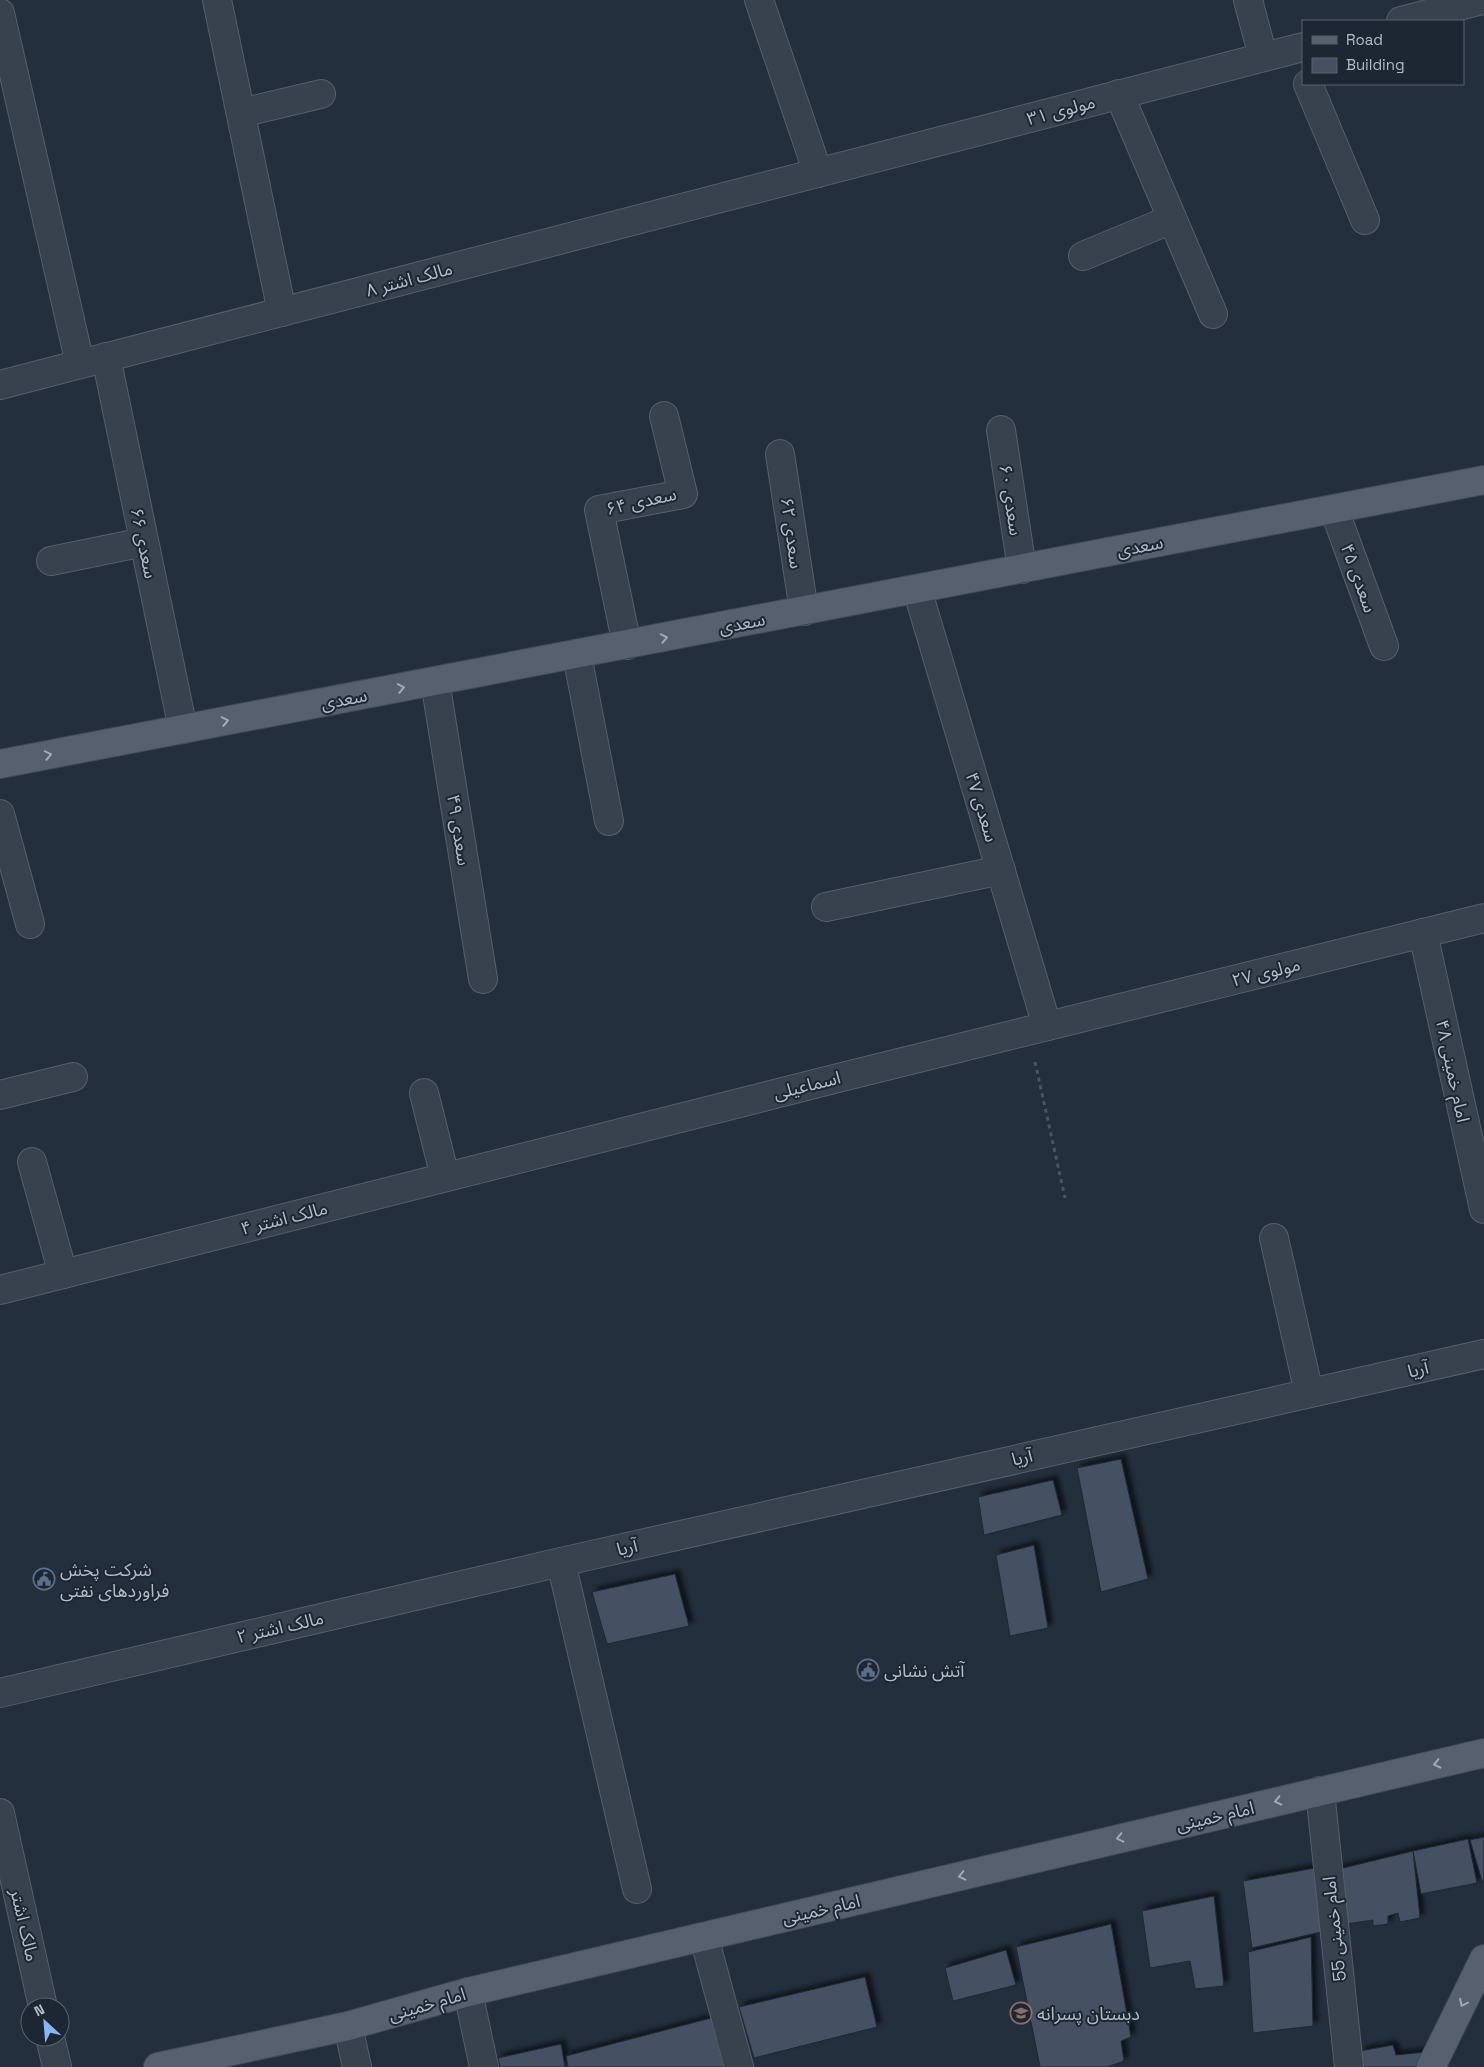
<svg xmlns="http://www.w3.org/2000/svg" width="1484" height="2067" viewBox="0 0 1484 2067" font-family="'Space Grotesk','Noto Sans Arabic',sans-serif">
	<defs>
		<filter id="shadow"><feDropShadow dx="4.5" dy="-4.5" stdDeviation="2.5" flood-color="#0009"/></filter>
	</defs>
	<rect width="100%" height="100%" fill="#242f3e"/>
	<!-- building -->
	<g fill="#455162" stroke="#1f2835" filter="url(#shadow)">
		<path d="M1121,1459L1148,1579L1101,1592L1077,1468Z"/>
		<path d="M1053,1480L1062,1515L984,1535L978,1497Z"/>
		<path d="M1034,1545L1048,1628L1010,1636L996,1555Z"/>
		<path d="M675,1574L689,1626L607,1644L592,1592Z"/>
		<path d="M1484,1837V1881H1482L1470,1840Z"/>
		<path d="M1468,1839L1477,1883L1421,1894L1413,1851Z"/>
		<path d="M1413,1851L1420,1918L1400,1922L1398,1913L1388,1916V1924L1373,1926V1920L1346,1924L1335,1870Z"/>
		<path d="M1315,1868L1321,1932L1252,1948L1243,1881Z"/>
		<path d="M1214,1896L1224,1986L1195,1989L1190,1961L1150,1968L1142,1911Z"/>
		<path d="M1111,1924L1131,2037L1121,2041L1124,2061L1107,2067H1040L1016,1947Z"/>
		<path d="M1311,1937L1313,2026L1253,2033L1248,1952Z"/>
		<path d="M1006,1950L1016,1985L953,2001L945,1968Z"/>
		<path d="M865,1977L877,2027L754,2058L739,2007Z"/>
		<path d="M711,2018L724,2067H568L566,2056Z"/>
		<path d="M561,2044L565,2067H500L498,2058Z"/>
		<path d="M1393,2045L1396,2055L1426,2052L1420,2067H1363L1360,2051Z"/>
	</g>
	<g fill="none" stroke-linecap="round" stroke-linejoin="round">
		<!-- minor casing -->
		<g stroke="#565f6c" stroke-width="30">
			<g id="minor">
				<path d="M217,0L282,312"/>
				<path d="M759,0L818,173"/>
				<path d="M1248,0L1263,57"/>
				<path d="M0,13L80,364"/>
				<path d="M1401,21L1482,0"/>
				<path d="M1308,84L1365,220"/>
				<path d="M1119,94L1213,314"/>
				<path d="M241,113L321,94"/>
				<path d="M1083,256L1172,219"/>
				<path d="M106,357L183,729"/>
				<path d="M0,385L1303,47"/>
				<path d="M1001,430L1022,569"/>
				<path d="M780,454L804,611"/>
				<path d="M1334,509L1384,646"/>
				<path d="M51,561L144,542"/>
				<path d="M917,589L1047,1026"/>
				<path d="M627,645L599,510L683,494L664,416"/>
				<path d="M577,655L609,821"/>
				<path d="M435,681L483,979"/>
				<path d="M0,814L30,924"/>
				<path d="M826,907L1001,870"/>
				<path d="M1423,933L1484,1209"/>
				<path d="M424,1093L445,1177"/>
				<path d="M0,1095L73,1077"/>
				<path d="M32,1162L63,1274"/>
				<path d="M1274,1238L1309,1393"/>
				<path d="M0,1290L838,1078L1484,918"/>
				<path d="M561,1562L637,1889"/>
				<path d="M0,1693L561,1562L1484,1354"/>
				<path d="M1320,1791L1349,2067"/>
				<path d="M0,1813L43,2007"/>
				<path d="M704,1937L739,2067"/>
				<path d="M468,1992L484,2067"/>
				<path d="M348,2026L357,2067"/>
				<path d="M50,2037L57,2067"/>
			</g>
		</g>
		<!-- major casing -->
		<g stroke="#414a57" stroke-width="30">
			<g id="major">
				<path d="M0,764L1484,480"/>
				<path d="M158,2067L348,2026L468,1992L1484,1753"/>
				<path d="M1431,2067L1484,1959"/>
			</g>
		</g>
		<!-- path -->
		<path stroke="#44595c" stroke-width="3" stroke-dasharray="4 4" stroke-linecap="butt" d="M1035,1062L1065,1198"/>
		<!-- minor -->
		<use href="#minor" stroke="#38414e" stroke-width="28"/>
		<!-- major -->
		<use href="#major" stroke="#56606e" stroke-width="28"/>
	</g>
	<!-- one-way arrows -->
	<defs><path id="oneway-chevron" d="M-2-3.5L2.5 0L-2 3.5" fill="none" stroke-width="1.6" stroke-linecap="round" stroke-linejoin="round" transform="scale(1.25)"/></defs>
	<g stroke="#a1aab7">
		<use href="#oneway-chevron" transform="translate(664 638) rotate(-11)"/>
		<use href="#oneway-chevron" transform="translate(401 688) rotate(-11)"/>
		<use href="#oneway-chevron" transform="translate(225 721) rotate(-11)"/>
		<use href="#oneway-chevron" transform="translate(48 755) rotate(-11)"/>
		<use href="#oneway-chevron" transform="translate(1437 1764) rotate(167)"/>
		<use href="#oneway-chevron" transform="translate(1278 1801) rotate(167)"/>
		<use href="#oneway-chevron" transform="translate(1120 1838) rotate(167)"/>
		<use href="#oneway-chevron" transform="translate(962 1876) rotate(167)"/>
		<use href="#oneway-chevron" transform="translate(1463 2003) rotate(116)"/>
	</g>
	<!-- icons -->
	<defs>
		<g id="civic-ring" transform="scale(1.125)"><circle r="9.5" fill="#1d2633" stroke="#5c6f8a" stroke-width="1.5"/><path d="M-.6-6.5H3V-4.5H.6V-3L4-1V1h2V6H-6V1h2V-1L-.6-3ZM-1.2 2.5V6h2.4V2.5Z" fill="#5c6f8a"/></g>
		<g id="school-ring" transform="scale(1.125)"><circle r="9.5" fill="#1d2633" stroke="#8d6e63" stroke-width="1.5"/><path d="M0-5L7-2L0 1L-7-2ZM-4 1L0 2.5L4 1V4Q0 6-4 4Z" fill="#8d6e63"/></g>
	</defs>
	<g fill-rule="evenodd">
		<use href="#civic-ring" x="44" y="1579"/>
		<use href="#civic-ring" x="868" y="1670"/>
		<use href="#school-ring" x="1021" y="2013"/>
	</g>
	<g text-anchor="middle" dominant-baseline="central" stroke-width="4" stroke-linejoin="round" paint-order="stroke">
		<!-- street labels -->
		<g font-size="18" fill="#b4bcc9" stroke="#1d2633">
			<text transform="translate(1061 110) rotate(-15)">مولوی ۳۱</text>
			<text transform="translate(409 279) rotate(-15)">مالک اشتر ۸</text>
			<text transform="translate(1011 500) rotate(81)">سعدی ۶۰</text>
			<text transform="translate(641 501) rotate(-13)">سعدی ۶۴</text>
			<text transform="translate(792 533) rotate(82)">سعدی ۶۲</text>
			<text transform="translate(144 543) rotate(78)">سعدی ۶۶</text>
			<text transform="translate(1140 546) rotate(-11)">سعدی</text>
			<text transform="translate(1359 578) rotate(70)">سعدی ۴۵</text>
			<text transform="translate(742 623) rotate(-11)">سعدی</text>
			<text transform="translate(344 699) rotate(-11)">سعدی</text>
			<text transform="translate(982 807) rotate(73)">سعدی ۴۷</text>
			<text transform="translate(459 830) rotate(81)">سعدی ۴۹</text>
			<text transform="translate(1266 972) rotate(-14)">مولوی ۲۷</text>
			<text transform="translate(1453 1071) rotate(78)">امام خمینی ۴۸</text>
			<text transform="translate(807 1085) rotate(-14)">اسماعیلی</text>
			<text transform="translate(284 1218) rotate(-14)">مالک اشتر ۴</text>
			<text transform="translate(1418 1369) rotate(-13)">آریا</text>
			<text transform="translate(1022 1457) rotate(-13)">آریا</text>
			<text transform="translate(627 1547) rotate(-13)">آریا</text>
			<text transform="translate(280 1627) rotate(-13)">مالک اشتر ۲</text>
			<text transform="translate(1215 1816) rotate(-13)">امام خمینی</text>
			<text transform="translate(821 1909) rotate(-13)">امام خمینی</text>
			<text transform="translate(25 1925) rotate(77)">مالک اشتر</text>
			<text transform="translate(1334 1929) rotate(-96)">امام خمینی 55</text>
			<text transform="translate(427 2004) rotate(-16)">امام خمینی</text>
		</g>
		<!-- poi labels -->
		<g font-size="18" fill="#b4bcc9" stroke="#1d2633" text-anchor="start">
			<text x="60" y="1569">شرکت پخش<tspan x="60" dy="21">فراوردهای نفتی</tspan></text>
			<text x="884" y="1670">آتش نشانی</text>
			<text x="1037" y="2013">دبستان پسرانه</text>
		</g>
	</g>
	<!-- legend -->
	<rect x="1302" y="20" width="162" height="65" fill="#1d2633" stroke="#59626f"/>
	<rect x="1312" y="36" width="25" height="8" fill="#56606e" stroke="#59626f"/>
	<text x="1346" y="45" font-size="15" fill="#b4bcc9">Road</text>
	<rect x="1312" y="58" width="25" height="15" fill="#455162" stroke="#59626f"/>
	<text x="1346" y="70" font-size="15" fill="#b4bcc9">Building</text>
	<!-- north arrow -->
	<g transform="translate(45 2022) rotate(334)"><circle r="24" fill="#1d2633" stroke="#59626f"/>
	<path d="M0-4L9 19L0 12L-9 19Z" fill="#8ab4f8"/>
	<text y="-8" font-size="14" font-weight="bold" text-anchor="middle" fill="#b4bcc9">N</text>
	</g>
</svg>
